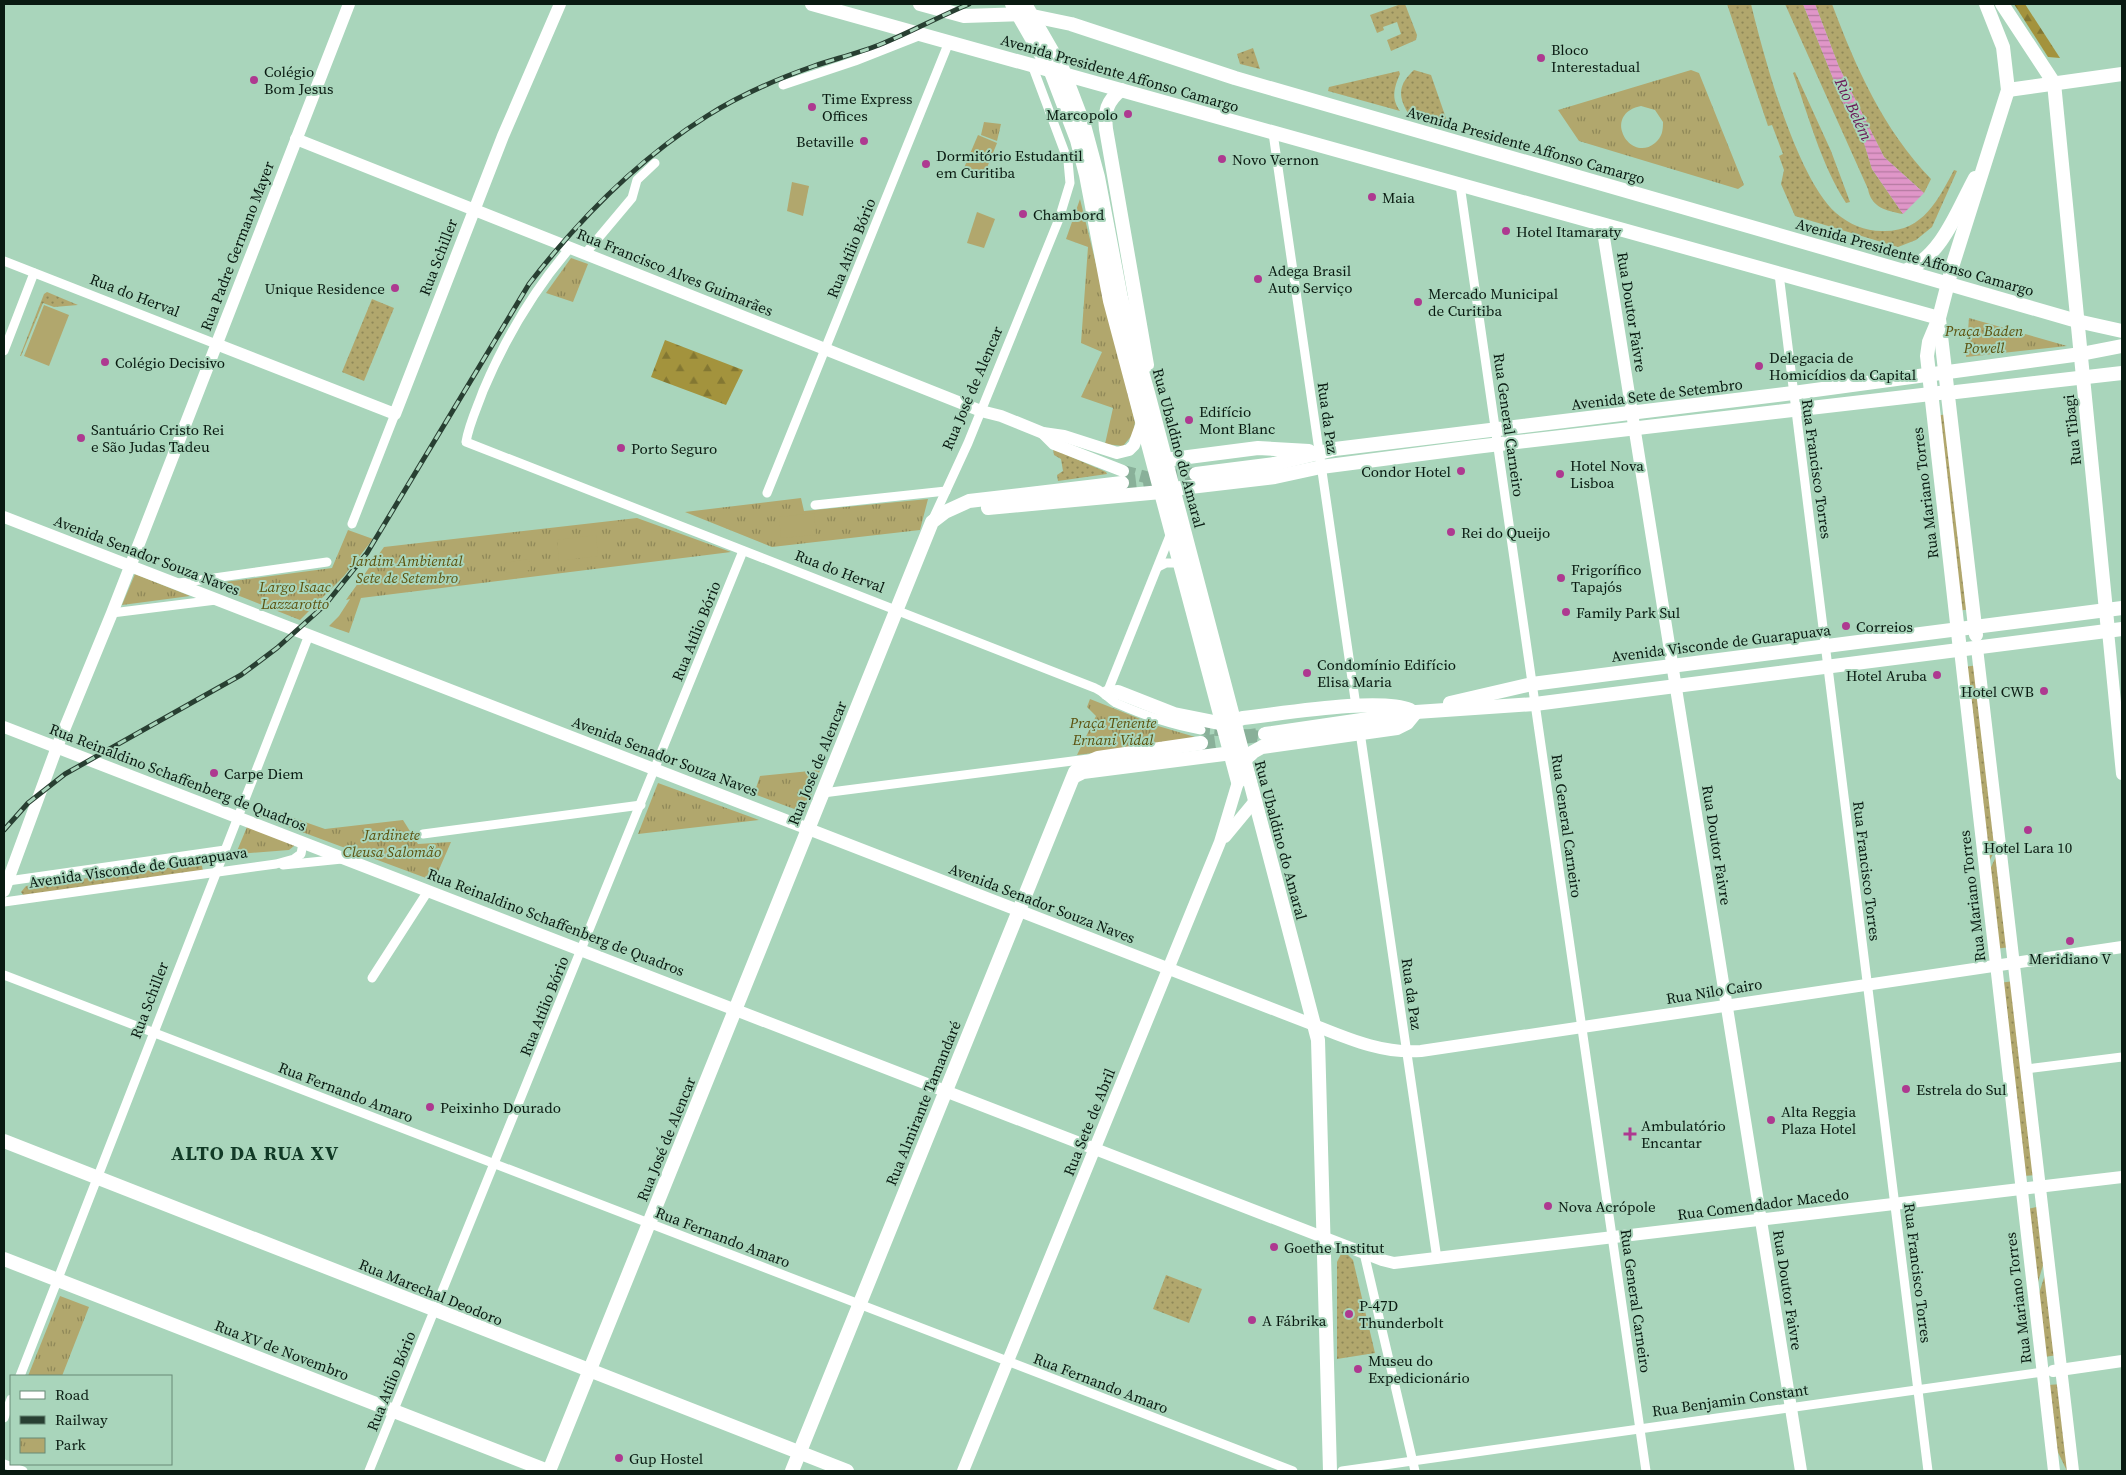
<svg xmlns="http://www.w3.org/2000/svg" width="2126" height="1475" viewBox="0 0 2126 1475" font-family="'Source Serif 4',serif">
	<defs>
		<pattern id="grass-dots" width="8" height="8" patternUnits="userSpaceOnUse" patternTransform="scale(1.25)"><rect width="8" height="8" fill="#b1a76d"/><path d="M2 2h.1M6 6h.1" fill="none" stroke="#8e8758" stroke-width="1.8" stroke-linecap="round"/></pattern>
		<pattern id="forest-firs" width="22" height="20" patternUnits="userSpaceOnUse" patternTransform="scale(1.25)"><rect width="22" height="20" fill="#a3933d"/><path d="M5 1l3.5 6h-7zM16 11l3.5 6h-7z" fill="#837732"/></pattern>
		<pattern id="park-tufts" width="24" height="20" patternUnits="userSpaceOnUse" patternTransform="scale(1.25)"><rect width="24" height="20" fill="#b1a76d"/><path d="M3 7l-1-3M5 7V3M7 7l1-3M15 17l-1-3M17 17v-4M19 17l1-3" fill="none" stroke="#8e8758"/></pattern>
		<pattern id="water-rules" width="6" height="5" patternUnits="userSpaceOnUse" patternTransform="scale(1.25)"><rect width="6" height="5" fill="#e096c8"/><path d="M0 2.5h6" fill="none" stroke="#b47aa1"/></pattern>
	</defs>
	<rect width="100%" height="100%" fill="#a9d5bb"/>
	<!-- grass -->
	<g fill="url(#grass-dots)">
		<path d="M1401,4H1405L1417,35L1416,40L1391,51L1387,40L1401,34L1397,22L1383,27L1384,30L1377,33L1370,15Z"/>
		<path d="M1727,4H1751C1764,57 1796,177 1836,213C1850,225 1867,232 1885,231C1923,231 1938,200 1954,170L1957,171L1932,227L1916,240L1898,247L1795,216L1781,184L1784,170L1779,156L1783,154L1772,125L1768,126Z"/>
		<path d="M1785,4H1803L1843,103L1861,133L1872,169L1903,214C1886,211 1871,207 1868,189Z"/>
		<path d="M1815,4H1832C1856,68 1883,129 1931,179L1924,193L1884,157L1839,67Z"/>
		<path d="M1253,48L1260,69L1240,64L1237,54Z"/>
		<path d="M1414,70L1431,75L1448,124L1408,113C1397,95 1399,84 1414,70Z"/>
		<path d="M1399,71L1400,74C1394,88 1391,98 1400,111L1328,91L1329,87Z"/>
		<path d="M1795,72L1831,151L1850,202L1846,203C1821,164 1809,117 1793,73Z"/>
		<path d="M47,292L78,305L54,307L43,303L21,356H20L44,294Z"/>
		<path d="M372,299L394,308L364,381L342,372Z"/>
		<path d="M1948,414L1971,609L1957,611L1934,416Z"/>
		<path d="M1053,449L1106,472L1107,474L1058,481L1057,475L1063,471L1061,459L1054,455Z"/>
		<path d="M1979,665L1999,843L1985,869L1963,667Z"/>
		<path d="M1999,850L2011,947L1994,949L1987,876Z"/>
		<path d="M198,864L202,866L203,871L24,896L21,892L26,886Z"/>
		<path d="M2014,981L2036,1175L2023,1176L1999,983Z"/>
		<path d="M2041,1206L2046,1255L2036,1289L2028,1209Z"/>
		<path d="M1341,1254H1347L1353,1260L1375,1353L1337,1359V1262Z"/>
		<path d="M2048,1265L2058,1355L2044,1357L2037,1300Z"/>
		<path d="M1166,1275L1202,1289L1189,1323L1153,1309Z"/>
		<path d="M2062,1384L2067,1471L2054,1444L2048,1385Z"/>
	</g>
	<!-- forest -->
	<g fill="url(#forest-firs)">
		<path d="M2014,4H2025L2060,58L2048,57Z"/>
		<path d="M665,340L743,370L726,405L651,377Z"/>
	</g>
	<!-- park -->
	<g fill="url(#park-tufts)" fill-rule="evenodd">
		<path d="M1691,70L1699,73L1744,185L1738,189L1579,141L1558,110ZM1641,106L1655,110L1663,122C1663,131 1662,137 1655,143C1630,164 1601,114 1641,106Z"/>
		<path d="M984,122L1001,124L997,141L981,135Z"/>
		<path d="M1080,199L1135,422L1133,434L1123,446L1105,444L1113,408L1081,397L1102,352L1081,343L1088,247L1066,239Z"/>
		<path d="M571,258L588,264L573,302L546,293Z"/>
		<path d="M1969,318L2067,346L1966,357Z"/>
		<path d="M801,498L804,511L928,499L920,530L772,547L685,512Z"/>
		<path d="M637,518L731,552L361,598L349,633L329,626L339,616L350,599L346,600L384,547Z"/>
		<path d="M348,530L373,539L344,576L300,620L209,584L332,568Z"/>
		<path d="M135,574L190,596L122,605Z"/>
		<path d="M1090,699L1158,726L1202,739L1077,755L1096,716L1087,707Z"/>
		<path d="M820,770L805,813L754,794L760,776Z"/>
		<path d="M658,783L759,820L638,834Z"/>
		<path d="M262,807L325,829L403,820L418,844L451,842L434,881L259,816Z"/>
		<path d="M247,827L294,843V846L289,850L238,854L237,851Z"/>
		<path d="M60,1296L89,1307L62,1376H28Z"/>
	</g>
	<!-- garden -->
	<g fill="#b1a76d">
		<path d="M978,135L997,143L984,175L964,168Z"/>
		<path d="M792,182L809,186L803,216L787,211Z"/>
		<path d="M977,212L995,219L984,248L967,243Z"/>
		<path d="M44,305L69,315L49,366L24,356Z"/>
		<path d="M814,513L816,535L781,538L779,517Z"/>
		<path d="M596,535L598,556L559,561L557,540Z"/>
		<path d="M454,550L457,578L397,586L392,558Z"/>
		<path d="M529,559L531,570L507,573L505,563Z"/>
	</g>
	<!-- water -->
	<path fill="url(#water-rules)" d="M1803,4H1815L1839,67L1884,157L1924,193L1903,214L1872,169L1861,133L1843,103Z"/>
	<g fill="none" stroke-linecap="round" stroke-linejoin="round">
		<!-- street-tunnel -->
		<path stroke="#89b099" stroke-width="9" stroke-dasharray="9 4.5" stroke-linecap="butt" d="M1201,730L1258,735"/>
		<!-- secondary-tunnel -->
		<path stroke="#89b099" stroke-width="12" stroke-dasharray="12 6" stroke-linecap="butt" d="M1123,471L1153,479"/>
		<!-- primary-tunnel -->
		<g stroke="#89b099" stroke-width="14" stroke-dasharray="14 7" stroke-linecap="butt">
			<path d="M1122,483L1196,474"/>
			<path d="M1201,743L1265,734"/>
		</g>
		<!-- street -->
		<g stroke="#fff" stroke-width="9">
			<path d="M783,85L855,61L921,35"/>
			<path d="M1273,133L1356,706"/>
			<path d="M1460,185L1646,1471"/>
			<path d="M570,248C532,292 505,339 483,391C477,408 469,424 466,442L1095,688C1106,693 1109,699 1116,703C1143,715 1172,725 1201,730"/>
			<path d="M585,254L632,198L637,180L655,163"/>
			<path d="M4,261L216,344"/>
			<path d="M1779,274L1928,1471"/>
			<path d="M4,351L34,273"/>
			<path d="M767,493L949,42"/>
			<path d="M815,505L946,491"/>
			<path d="M933,519L968,443L1059,219L1070,183L1068,161L1032,65"/>
			<path d="M352,524L395,414"/>
			<path d="M1158,567L1166,563H1181"/>
			<path d="M179,583L327,562"/>
			<path d="M112,613L216,600"/>
			<path d="M1107,693L1171,533"/>
			<path d="M1360,732L1437,1259"/>
			<path d="M823,793L1088,759"/>
			<path d="M423,834L641,805"/>
			<path d="M283,865L342,859"/>
			<path d="M8,881L225,850"/>
			<path d="M4,902L276,864L294,859L301,854L303,843"/>
			<path d="M4,975L1293,1471"/>
			<path d="M372,978L428,891"/>
			<path d="M2026,1069L2122,1057"/>
			<path d="M1364,1253L1415,1471"/>
			<path d="M20,1376L309,635"/>
			<path d="M4,1418L11,1399"/>
			<path d="M4,1464L23,1471"/>
			<path d="M369,1471L743,551"/>
			<path d="M1342,1471L2043,1372"/>
		</g>
		<!-- secondary -->
		<g stroke="#fff" stroke-width="12">
			<path d="M296,139L981,411L1001,416L1043,433L1064,436L1117,453L1129,450L1134,445L1143,420"/>
			<path d="M1602,225L1801,1471"/>
			<path d="M216,344L395,414L503,136L560,4"/>
			<path d="M1043,433L1054,444L1123,471"/>
			<path d="M4,517L1314,1025C1349,1039 1383,1054 1421,1051L2122,947"/>
			<path d="M2108,631L2122,774"/>
			<path d="M1977,648L2073,1471"/>
			<path d="M1960,650L2054,1471"/>
			<path d="M4,727L1382,1260L1394,1263L2122,1177"/>
			<path d="M1225,837L1254,802"/>
			<path d="M4,891L57,747L112,613L349,4"/>
			<path d="M2053,1371L2122,1361"/>
			<path d="M963,1471L1220,842L1238,782"/>
		</g>
		<!-- primary -->
		<g stroke="#fff" stroke-width="14">
			<path d="M812,4L1939,318"/>
			<path d="M920,4L964,16L1023,14L1071,24L1235,78L2077,321L2122,331"/>
			<path d="M1012,4L1051,72L1077,140L1086,175L1110,301L1238,782"/>
			<path d="M1025,4L1063,70L1084,125L1098,177L1121,298L1148,393L1318,1040L1330,1471"/>
			<path d="M2002,4L2054,83L2108,631"/>
			<path d="M1121,90C1107,101 1104,112 1106,129L1147,365"/>
			<path d="M2008,90L2122,74"/>
			<path d="M1905,271C1942,256 1957,211 1975,178"/>
			<path d="M1939,319L1976,635"/>
			<path d="M1956,392L2122,373"/>
			<path d="M1165,460L1258,448L1309,451"/>
			<path d="M1196,474L1274,464L1335,449L1793,393L2081,354L2122,346"/>
			<path d="M1173,489L1275,477L1321,467L1475,447L1948,392"/>
			<path d="M988,508L1161,492"/>
			<path d="M1960,650L1927,356L1929,342L1939,318L1953,264L2008,90L2003,47L1986,4"/>
			<path d="M1107,693L1118,692L1174,714L1224,724"/>
			<path d="M1450,703L1532,684L2122,608"/>
			<path d="M1234,721L1243,718C1281,714 1379,697 1410,710"/>
			<path d="M1265,734L1416,712L1535,704L2122,629"/>
			<path d="M1244,761L1253,752L1262,747L1397,728L1407,723L1416,712"/>
			<path d="M1075,776L1083,772L1232,753"/>
			<path d="M4,1141L847,1471"/>
			<path d="M4,1259L548,1471"/>
			<path d="M549,1471L932,522L945,512L969,501L1122,483"/>
			<path d="M792,1471L1075,772L1082,765L1098,758L1201,743"/>
		</g>
		<!-- rail casing -->
		<g stroke="#283f32" stroke-width="5">
			<path id="rail" d="M4,830L28,803L65,774L241,675L277,648L325,605L367,553L529,284C580,218 637,160 707,116C740,95 777,79 814,66C835,59 858,53 879,45C909,33 938,17 969,4"/>
		</g>
		<!-- rail -->
		<use href="#rail" stroke="#a9d5bb" stroke-width="3" stroke-dasharray="9" stroke-linecap="butt"/>
	</g>
	<!-- markers -->
	<g fill="#ae3990" stroke="#a9d5bb" stroke-width="2">
		<circle cx="1541" cy="58" r="5"/>
		<circle cx="254" cy="80" r="5"/>
		<circle cx="812" cy="107" r="5"/>
		<circle cx="1128" cy="114" r="5"/>
		<circle cx="864" cy="141" r="5"/>
		<circle cx="1222" cy="159" r="5"/>
		<circle cx="926" cy="164" r="5"/>
		<circle cx="1372" cy="197" r="5"/>
		<circle cx="1023" cy="214" r="5"/>
		<circle cx="1506" cy="231" r="5"/>
		<circle cx="1258" cy="279" r="5"/>
		<circle cx="395" cy="288" r="5"/>
		<circle cx="1418" cy="302" r="5"/>
		<circle cx="105" cy="362" r="5"/>
		<circle cx="1759" cy="366" r="5"/>
		<circle cx="1189" cy="420" r="5"/>
		<circle cx="81" cy="438" r="5"/>
		<circle cx="621" cy="448" r="5"/>
		<circle cx="1461" cy="471" r="5"/>
		<circle cx="1560" cy="474" r="5"/>
		<circle cx="1451" cy="532" r="5"/>
		<circle cx="1561" cy="578" r="5"/>
		<circle cx="1566" cy="612" r="5"/>
		<circle cx="1846" cy="626" r="5"/>
		<circle cx="1307" cy="673" r="5"/>
		<circle cx="1937" cy="675" r="5"/>
		<circle cx="2044" cy="691" r="5"/>
		<circle cx="214" cy="773" r="5"/>
		<circle cx="2028" cy="830" r="5"/>
		<circle cx="2070" cy="941" r="5"/>
		<circle cx="1906" cy="1089" r="5"/>
		<circle cx="430" cy="1107" r="5"/>
		<circle cx="1771" cy="1120" r="5"/>
		<path d="M1627.5 1126.5h5v5h5v5h-5v5h-5v-5h-5v-5h5z"/>
		<circle cx="1548" cy="1206" r="5"/>
		<circle cx="1274" cy="1247" r="5"/>
		<circle cx="1349" cy="1314" r="5"/>
		<circle cx="1252" cy="1320" r="5"/>
		<circle cx="1358" cy="1369" r="5"/>
		<circle cx="619" cy="1458" r="5"/>
	</g>
	<g text-anchor="middle" dominant-baseline="central" stroke-width="4" stroke-linejoin="round" paint-order="stroke">
		<!-- poi labels -->
		<g font-size="15" fill="#091a11" stroke="#a9d5bb" text-anchor="start">
			<text x="1551" y="49">Bloco<tspan x="1551" dy="17">Interestadual</tspan></text>
			<text x="264" y="71">Colégio<tspan x="264" dy="17">Bom Jesus</tspan></text>
			<text x="822" y="98">Time Express<tspan x="822" dy="17">Offices</tspan></text>
			<text x="1118" y="114" text-anchor="end">Marcopolo</text>
			<text x="854" y="141" text-anchor="end">Betaville</text>
			<text x="936" y="155">Dormitório Estudantil<tspan x="936" dy="17">em Curitiba</tspan></text>
			<text x="1232" y="159">Novo Vernon</text>
			<text x="1382" y="197">Maia</text>
			<text x="1033" y="214">Chambord</text>
			<text x="1516" y="231">Hotel Itamaraty</text>
			<text x="1268" y="270">Adega Brasil<tspan x="1268" dy="17">Auto Serviço</tspan></text>
			<text x="385" y="288" text-anchor="end">Unique Residence</text>
			<text x="1428" y="293">Mercado Municipal<tspan x="1428" dy="17">de Curitiba</tspan></text>
			<text x="1769" y="357">Delegacia de<tspan x="1769" dy="17">Homicídios da Capital</tspan></text>
			<text x="115" y="362">Colégio Decisivo</text>
			<text x="1199" y="411">Edifício<tspan x="1199" dy="17">Mont Blanc</tspan></text>
			<text x="91" y="429">Santuário Cristo Rei<tspan x="91" dy="17">e São Judas Tadeu</tspan></text>
			<text x="631" y="448">Porto Seguro</text>
			<text x="1570" y="465">Hotel Nova<tspan x="1570" dy="17">Lisboa</tspan></text>
			<text x="1451" y="471" text-anchor="end">Condor Hotel</text>
			<text x="1461" y="532">Rei do Queijo</text>
			<text x="1571" y="569">Frigorífico<tspan x="1571" dy="17">Tapajós</tspan></text>
			<text x="1576" y="612">Family Park Sul</text>
			<text x="1856" y="626">Correios</text>
			<text x="1317" y="664">Condomínio Edifício<tspan x="1317" dy="17">Elisa Maria</tspan></text>
			<text x="1927" y="675" text-anchor="end">Hotel Aruba</text>
			<text x="2034" y="691" text-anchor="end">Hotel CWB</text>
			<text x="224" y="773">Carpe Diem</text>
			<text x="2028" y="847" text-anchor="middle">Hotel Lara 10</text>
			<text x="2070" y="958" text-anchor="middle">Meridiano V</text>
			<text x="1916" y="1089">Estrela do Sul</text>
			<text x="440" y="1107">Peixinho Dourado</text>
			<text x="1781" y="1111">Alta Reggia<tspan x="1781" dy="17">Plaza Hotel</tspan></text>
			<text x="1641" y="1125">Ambulatório<tspan x="1641" dy="17">Encantar</tspan></text>
			<text x="1558" y="1206">Nova Acrópole</text>
			<text x="1284" y="1247">Goethe Institut</text>
			<text x="1359" y="1305">P-47D<tspan x="1359" dy="17">Thunderbolt</tspan></text>
			<text x="1262" y="1320">A Fábrika</text>
			<text x="1368" y="1360">Museu do<tspan x="1368" dy="17">Expedicionário</tspan></text>
			<text x="629" y="1458">Gup Hostel</text>
		</g>
		<!-- street labels -->
		<g font-size="15" fill="#091a11" stroke="#a9d5bb">
			<text transform="translate(1120 73) rotate(16)">Avenida Presidente Affonso Camargo</text>
			<text transform="translate(1526 145) rotate(16)">Avenida Presidente Affonso Camargo</text>
			<text transform="translate(237 246) rotate(-69)">Rua Padre Germano Mayer</text>
			<text transform="translate(851 248) rotate(-68)">Rua Atílio Bório</text>
			<text transform="translate(438 257) rotate(-69)">Rua Schiller</text>
			<text transform="translate(1915 257) rotate(16)">Avenida Presidente Affonso Camargo</text>
			<text transform="translate(675 272) rotate(22)">Rua Francisco Alves Guimarães</text>
			<text transform="translate(135 295) rotate(21)">Rua do Herval</text>
			<text transform="translate(1632 312) rotate(81)">Rua Doutor Faivre</text>
			<text transform="translate(972 388) rotate(-67)">Rua José de Alencar</text>
			<text transform="translate(1657 394) rotate(-7)">Avenida Sete de Setembro</text>
			<text transform="translate(1328 418) rotate(82)">Rua da Paz</text>
			<text transform="translate(1509 425) rotate(82)">Rua General Carneiro</text>
			<text transform="translate(2072 430) rotate(-96)">Rua Tibagi</text>
			<text transform="translate(1179 448) rotate(75)">Rua Ubaldino do Amaral</text>
			<text transform="translate(1817 469) rotate(82)">Rua Francisco Torres</text>
			<text transform="translate(1925 493) rotate(-97)">Rua Mariano Torres</text>
			<text transform="translate(147 555) rotate(21)">Avenida Senador Souza Naves</text>
			<text transform="translate(840 571) rotate(21)">Rua do Herval</text>
			<text transform="translate(696 631) rotate(-68)">Rua Atílio Bório</text>
			<text transform="translate(1721 643) rotate(-7)">Avenida Visconde de Guarapuava</text>
			<text transform="translate(665 756) rotate(21)">Avenida Senador Souza Naves</text>
			<text transform="translate(817 763) rotate(-68)">Rua José de Alencar</text>
			<text transform="translate(178 777) rotate(21)">Rua Reinaldino Schaffenberg de Quadros</text>
			<text transform="translate(1567 826) rotate(82)">Rua General Carneiro</text>
			<text transform="translate(1281 840) rotate(75)">Rua Ubaldino do Amaral</text>
			<text transform="translate(1717 845) rotate(81)">Rua Doutor Faivre</text>
			<text transform="translate(138 867) rotate(-8)">Avenida Visconde de Guarapuava</text>
			<text transform="translate(1867 871) rotate(83)">Rua Francisco Torres</text>
			<text transform="translate(1972 896) rotate(-97)">Rua Mariano Torres</text>
			<text transform="translate(1042 903) rotate(21)">Avenida Senador Souza Naves</text>
			<text transform="translate(556 922) rotate(21)">Rua Reinaldino Schaffenberg de Quadros</text>
			<text transform="translate(1714 991) rotate(-9)">Rua Nilo Cairo</text>
			<text transform="translate(1412 994) rotate(82)">Rua da Paz</text>
			<text transform="translate(149 1000) rotate(-69)">Rua Schiller</text>
			<text transform="translate(544 1006) rotate(-68)">Rua Atílio Bório</text>
			<text transform="translate(346 1092) rotate(21)">Rua Fernando Amaro</text>
			<text transform="translate(923 1103) rotate(-68)">Rua Almirante Tamandaré</text>
			<text transform="translate(1089 1122) rotate(-68)">Rua Sete de Abril</text>
			<text transform="translate(666 1139) rotate(-68)">Rua José de Alencar</text>
			<text transform="translate(1763 1204) rotate(-7)">Rua Comendador Macedo</text>
			<text transform="translate(723 1237) rotate(21)">Rua Fernando Amaro</text>
			<text transform="translate(1918 1273) rotate(83)">Rua Francisco Torres</text>
			<text transform="translate(1788 1290) rotate(81)">Rua Doutor Faivre</text>
			<text transform="translate(431 1292) rotate(22)">Rua Marechal Deodoro</text>
			<text transform="translate(2018 1298) rotate(-97)">Rua Mariano Torres</text>
			<text transform="translate(1636 1301) rotate(82)">Rua General Carneiro</text>
			<text transform="translate(282 1350) rotate(21)">Rua XV de Novembro</text>
			<text transform="translate(391 1381) rotate(-68)">Rua Atílio Bório</text>
			<text transform="translate(1101 1383) rotate(21)">Rua Fernando Amaro</text>
			<text transform="translate(1730 1400) rotate(-8)">Rua Benjamin Constant</text>
		</g>
		<!-- park labels -->
		<g font-size="15" font-style="italic" fill="#5c520f" stroke="#a9d5bb">
			<text x="1984" y="330">Praça Baden<tspan x="1984" dy="17">Powell</tspan></text>
			<text x="407" y="560">Jardim Ambiental<tspan x="407" dy="17">Sete de Setembro</tspan></text>
			<text x="295" y="586">Largo Isaac<tspan x="295" dy="17">Lazzarotto</tspan></text>
			<text x="1113" y="722">Praça Tenente<tspan x="1113" dy="17">Ernani Vidal</tspan></text>
			<text x="392" y="834">Jardinete<tspan x="392" dy="17">Cleusa Salomão</tspan></text>
		</g>
		<!-- water labels -->
		<g font-size="16" font-style="italic" fill="#6b1557" stroke="#a9d5bb">
			<text transform="translate(1854 109) rotate(65)">Rio Belém</text>
		</g>
		<!-- district labels -->
		<g font-size="20" font-weight="bold" letter-spacing="1" fill="#113a26" stroke="#a9d5bb">
			<text x="255" y="1153">ALTO DA RUA XV</text>
		</g>
	</g>
	<!-- border -->
	<rect width="2126" height="1475" fill="none" stroke="#091a11" stroke-width="10"/>
	<!-- legend -->
	<rect x="10" y="1375" width="162" height="90" fill="#a9d5bb" stroke="#698a77"/>
	<rect x="20" y="1391" width="25" height="8" fill="#ffffff" stroke="#698a77"/>
	<text x="55" y="1400" font-size="15" fill="#091a11">Road</text>
	<rect x="20" y="1416" width="25" height="8" fill="#283f32" stroke="#698a77"/>
	<text x="55" y="1425" font-size="15" fill="#091a11">Railway</text>
	<rect x="20" y="1438" width="25" height="15" fill="url(#park-tufts)" stroke="#698a77"/>
	<text x="55" y="1450" font-size="15" fill="#091a11">Park</text>
</svg>
